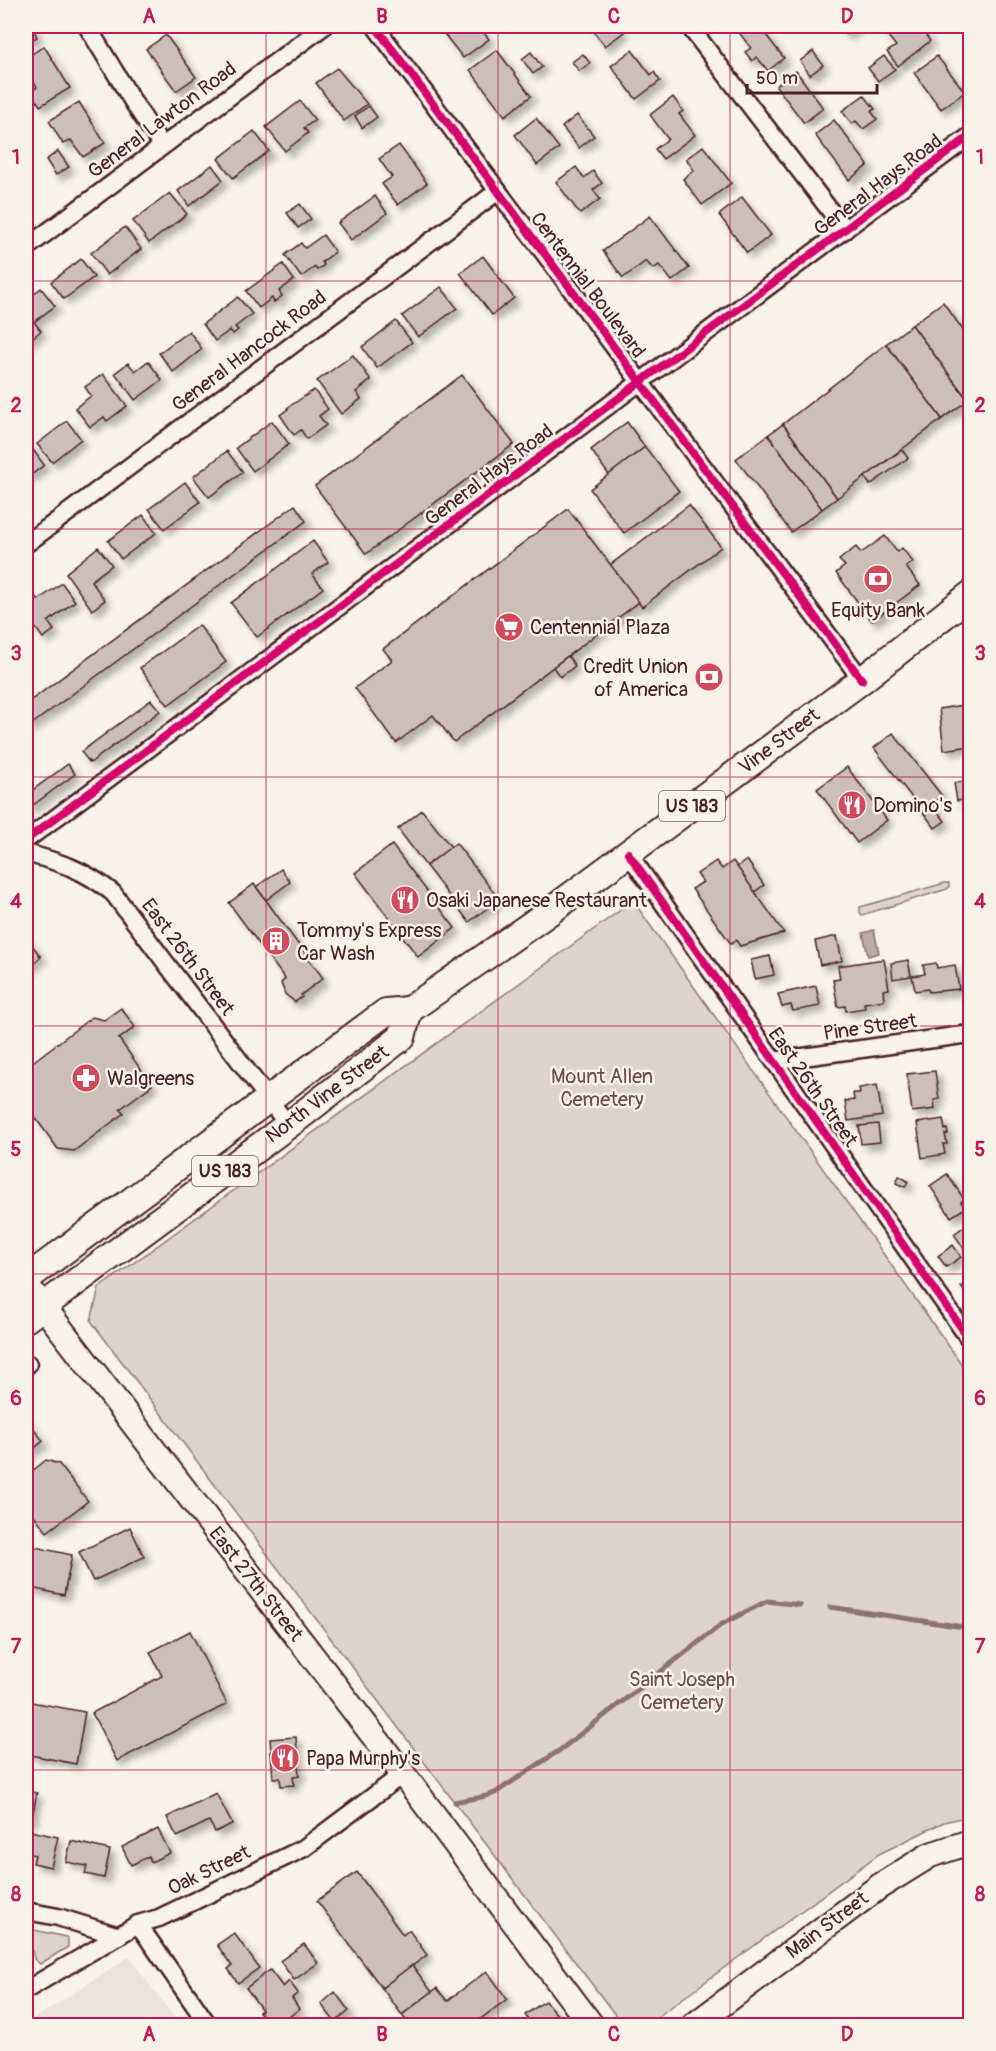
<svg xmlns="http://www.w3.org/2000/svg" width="996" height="2051" viewBox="0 0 996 2051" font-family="Pangolin,sans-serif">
	<defs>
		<filter id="shadow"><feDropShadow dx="5.5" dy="5.5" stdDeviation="3" flood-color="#0004"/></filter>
	</defs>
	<rect width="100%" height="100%" fill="#f7f3e8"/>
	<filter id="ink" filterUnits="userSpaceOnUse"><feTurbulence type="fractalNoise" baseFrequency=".0167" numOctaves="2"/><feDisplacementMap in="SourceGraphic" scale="12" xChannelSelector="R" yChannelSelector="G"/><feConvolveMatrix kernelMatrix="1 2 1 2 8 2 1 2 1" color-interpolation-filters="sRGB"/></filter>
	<g filter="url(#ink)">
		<!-- built -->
		<path fill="#eae3da" d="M129,1957L180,2025H26V2024Z"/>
		<!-- green -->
		<g fill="#ded4cc" stroke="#947a7c" stroke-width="1.5">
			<path d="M945,883H949V887L947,889L862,915L860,913V907Z"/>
			<path d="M633,901L970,1376V1816L944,1822L879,1854L645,2026L622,2024L91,1321L99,1288Z"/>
			<path d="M34,1930L66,1937L68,1939V1947L40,1964L34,1959L29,1936Z"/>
		</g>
		<!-- water -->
		<path fill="#bcaaa7" stroke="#8e7275" stroke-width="1.5" d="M874,930L879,953L868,956L863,933Z"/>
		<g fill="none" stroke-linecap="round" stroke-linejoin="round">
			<!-- stream -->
			<g stroke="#8e7275" stroke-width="5">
				<path d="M830,1607L970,1628"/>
				<path d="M455,1802C469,1798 482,1799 495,1793L560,1750L722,1624L767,1601L800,1605"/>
			</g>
		</g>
		<!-- building -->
		<g fill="#ccbfb9" stroke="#4a1f2b" stroke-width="1.5" filter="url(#shadow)">
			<path d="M26,26H32L37,37L26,43Z"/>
			<path d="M438,26H478L489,39L463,58Z"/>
			<path d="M589,26H619L624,32L605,46Z"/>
			<path d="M752,26H759L784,58L768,71L757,57L752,61L745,52L751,48L740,34Z"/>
			<path d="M839,26H859L846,35Z"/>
			<path d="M880,26H919L930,41L898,66L887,52L896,46Z"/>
			<path d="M166,35L196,77L176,91L146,49Z"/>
			<path d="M44,46L70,88L40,106L31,92L37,87L29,74L26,76V58Z"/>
			<path d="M497,50L531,96L505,116L470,70Z"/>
			<path d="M632,50L651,75L654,72L660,81L636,99L611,66Z"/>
			<path d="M813,51L823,65L810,75L800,61Z"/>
			<path d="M531,52L542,67L533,74L522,59Z"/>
			<path d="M583,54L590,63L579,71L572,62Z"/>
			<path d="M884,56L895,69L878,81L868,68Z"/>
			<path d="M937,56L965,92L941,109L914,73Z"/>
			<path d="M337,68L367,104L344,121L316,83Z"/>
			<path d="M796,71L823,108L804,123L776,86Z"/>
			<path d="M864,95L875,109L871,111L877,119L863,129L856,121L852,124L842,111Z"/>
			<path d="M673,97L683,111L679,114L695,135L663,159L655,149L668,139L650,115Z"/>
			<path d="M300,101L315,120L304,128L308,133L285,151L266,127Z"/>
			<path d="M79,102L105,143L83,157L71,140L63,144L49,121Z"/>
			<path d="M369,106L377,117L362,128L355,116Z"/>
			<path d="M577,115L594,136L579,148L562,127Z"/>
			<path d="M536,118L559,148L537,165L515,135Z"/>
			<path d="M834,120L868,165L849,180L815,135Z"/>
			<path d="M254,131L269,151L233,178L218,159Z"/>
			<path d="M399,145L427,183L398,205L382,184L392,177L379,159Z"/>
			<path d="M703,146L731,183L702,205L683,179L694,170L686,159Z"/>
			<path d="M58,151L69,167L56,175L46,160Z"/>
			<path d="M212,165L223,180L189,206L178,191Z"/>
			<path d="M576,167L584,178L593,171L602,183L593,190L600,199L580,214L556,182Z"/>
			<path d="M170,193L187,214L149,243L133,221Z"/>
			<path d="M375,196L387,213L351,240L338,223Z"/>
			<path d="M742,197L771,235L747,253L719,215Z"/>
			<path d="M300,204L311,219L298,228L287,213Z"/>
			<path d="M650,216L689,268L672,281L659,265L653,269L646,261L623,278L603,251Z"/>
			<path d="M125,227L141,249L107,275L91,253Z"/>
			<path d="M323,235L335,252L322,262L324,265L317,270L315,267L301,277L285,255L301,243L305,248Z"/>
			<path d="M483,256L514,298L492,315L460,273Z"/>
			<path d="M81,259L94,277L64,299L51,282Z"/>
			<path d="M283,264L294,280L279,291L282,296L274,302L272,298L259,308L246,291Z"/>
			<path d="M441,287L457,308L418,337L402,316Z"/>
			<path d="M41,288L55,306L34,322L41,331L26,343V300Z"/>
			<path d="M238,297L252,314L235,327L238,330L233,334L230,330L215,341L203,324Z"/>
			<path d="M943,302L970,340V398L968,400L912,325Z"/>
			<path d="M396,321L412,342L377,368L362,347Z"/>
			<path d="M912,325L968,400L942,419L886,344Z"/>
			<path d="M189,331L202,349L173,372L159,353Z"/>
			<path d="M886,344L942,419L837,498L783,424Z"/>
			<path d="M353,355L371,380L356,392L361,399L341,414L317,381Z"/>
			<path d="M148,361L162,380L135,400L115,373L128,363L135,371Z"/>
			<path d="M103,374L127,406L107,421L104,417L90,427L75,408L91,396L85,387Z"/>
			<path d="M462,375L514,444L366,554L315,486Z"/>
			<path d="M314,390L328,409L319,416L326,425L307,439L301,430L294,435L280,415L288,409L287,408Z"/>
			<path d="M67,421L81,439L52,462L37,444Z"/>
			<path d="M272,421L289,444L253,471L236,448Z"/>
			<path d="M627,422L645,447L609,475L591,450Z"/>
			<path d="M783,424L837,498L822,509L768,435Z"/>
			<path d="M768,435L822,509L791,532L736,459Z"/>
			<path d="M29,444L44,465L26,479V447Z"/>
			<path d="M645,447L679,491L624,533L590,489Z"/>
			<path d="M902,450L908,458L870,485L865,477Z"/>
			<path d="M227,451L243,472L209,497L193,477Z"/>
			<path d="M185,482L200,502L164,529L149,509Z"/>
			<path d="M295,505L306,521L28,727L26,724V704Z"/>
			<path d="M689,505L721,547L642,607L610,565Z"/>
			<path d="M568,509L639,602L454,742L433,715L396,743L355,688L392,660L383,649Z"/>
			<path d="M143,515L156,533L121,559L108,541Z"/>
			<path d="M885,536L897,552L902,548L913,562L906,567L920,585L872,621L836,573L845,566L839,560L856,547L861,553Z"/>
			<path d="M313,541L328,562L312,574L323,588L257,637L231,603Z"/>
			<path d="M98,547L112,565L91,581L105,600L92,610L66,573Z"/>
			<path d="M62,583L75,601L48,622L54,630L43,638L26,615V602L34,595L38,600Z"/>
			<path d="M199,625L226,662L168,705L140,668Z"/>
			<path d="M568,656L575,666L560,677L553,667Z"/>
			<path d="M151,700L160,711L90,763L81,752Z"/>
			<path d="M970,704V746L944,750L939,709Z"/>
			<path d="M893,733L942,796L932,804L945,821L935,828L874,748Z"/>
			<path d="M68,764L75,774L29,808L26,803V795Z"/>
			<path d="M847,767L887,820L857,843L817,789Z"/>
			<path d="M970,781V799L957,801L954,783Z"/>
			<path d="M422,810L451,847L426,866L398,829Z"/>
			<path d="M456,843L499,899L469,922L426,866Z"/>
			<path d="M392,845L455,928L418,957L355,873Z"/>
			<path d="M747,860L764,885L754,892L737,867Z"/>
			<path d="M716,861L722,869L733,861L784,933L740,946L736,940L731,944L692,889L703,882L697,874Z"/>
			<path d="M281,869L290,882L266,900L256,887Z"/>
			<path d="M254,884L323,978L301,995L302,997L295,1002L285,994L281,983L285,979L229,903Z"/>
			<path d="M837,936L842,961L820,965L815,941Z"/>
			<path d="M26,937L41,957L26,970Z"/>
			<path d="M770,956L774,975L755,979L751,960Z"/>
			<path d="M884,959L889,989L883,990L884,1000L864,1003L865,1008L846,1011L845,1006L838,1007L833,980L840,979L838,966Z"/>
			<path d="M908,960L911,976L893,979L891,963Z"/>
			<path d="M936,963L937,968L955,965L959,989L929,992L928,989L915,991L912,976L925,974L923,965Z"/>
			<path d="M816,986L820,1006L793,1011L791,1005L782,1007L778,994Z"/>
			<path d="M121,1008L135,1027L119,1039L152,1085L120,1109L124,1113L74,1151L58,1149L26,1105V1067L92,1017L104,1020Z"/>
			<path d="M935,1071L939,1099L934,1100L935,1109L912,1112L907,1074Z"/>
			<path d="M877,1085L882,1116L848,1121L845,1101L854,1100L853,1093H860L859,1088Z"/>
			<path d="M943,1119L945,1130L947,1129L948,1134H945L947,1144H943L945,1154L922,1158L917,1123Z"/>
			<path d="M878,1124L880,1142L861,1144L859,1126Z"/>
			<path d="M947,1174L964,1199L961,1202L965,1208L951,1217L930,1186Z"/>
			<path d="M899,1176L908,1181L905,1187L896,1183Z"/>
			<path d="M970,1222V1258L954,1234Z"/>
			<path d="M953,1245L961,1257L946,1267L938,1256Z"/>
			<path d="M970,1281V1296L969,1298L961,1287Z"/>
			<path d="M26,1418L43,1441L26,1455Z"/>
			<path d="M46,1460L59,1464L88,1501L47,1532L26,1505V1476Z"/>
			<path d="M130,1527L144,1557L93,1581L79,1552Z"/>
			<path d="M26,1545L72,1555L64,1595L26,1587Z"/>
			<path d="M190,1631L227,1704L117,1761L92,1713L162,1676L150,1652Z"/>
			<path d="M26,1701L85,1712L76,1764L26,1754Z"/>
			<path d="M296,1737L299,1776L293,1777L294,1785L281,1786L280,1778H273L270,1739Z"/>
			<path d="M26,1791L37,1793L31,1822L26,1821Z"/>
			<path d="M216,1793L232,1824L215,1832L209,1821L177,1837L167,1817Z"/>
			<path d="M158,1829L170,1853L151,1862L149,1856L131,1865L122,1847Z"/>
			<path d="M26,1830L58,1837L51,1867L33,1863L35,1855L26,1853Z"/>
			<path d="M71,1841L110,1850L104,1878L85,1874L87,1866L66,1862Z"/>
			<path d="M357,1872L403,1935L409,1930L427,1955L382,1988L317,1901Z"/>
			<path d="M234,1933L259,1968L238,1983L228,1969L232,1966L217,1945Z"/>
			<path d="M304,1944L318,1963L294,1980L280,1961Z"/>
			<path d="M412,1965L432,1992L402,2015L382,1988Z"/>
			<path d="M270,1970L283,1987L289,1981L298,1993L292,1998L299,2009L277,2026H269L259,2012L262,2010L246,1988Z"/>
			<path d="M487,1971L507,1999L471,2026H410L402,2015L437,1988L447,2001Z"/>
			<path d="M335,1992L349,2011L335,2022L321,2004Z"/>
			<path d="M545,2001L559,2017L562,2024L560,2026H533L525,2015Z"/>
		</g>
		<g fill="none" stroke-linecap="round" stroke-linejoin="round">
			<!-- street casing -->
			<g stroke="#4a1f2b" stroke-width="21">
				<g id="street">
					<path d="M87,26L135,105L162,146"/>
					<path d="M375,26L862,680"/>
					<path d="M689,26L845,230"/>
					<path d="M26,248L324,26"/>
					<path d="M26,544L498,191"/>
					<path d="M26,840L970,136"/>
					<path d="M26,853C62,863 83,869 113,893L288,1125"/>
					<path d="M628,853L970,1340"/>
					<path d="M774,1061L970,1034"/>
					<path d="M26,1366L28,1364"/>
					<path d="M26,1911L58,1917L119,1936"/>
					<path d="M138,1924L209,2026"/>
					<path d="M26,1990L138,1924L159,1918L304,1848L403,1774"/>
				</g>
			</g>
			<!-- secondary casing -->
			<g stroke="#4a1f2b" stroke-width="28">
				<g id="secondary">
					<path d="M26,1284L403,1774L592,2026"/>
					<path d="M693,2026L880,1886L930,1855L970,1842"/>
				</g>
			</g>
			<!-- primary casing -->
			<g stroke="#4a1f2b" stroke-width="30">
				<g id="primary">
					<path d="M409,1010L545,915L862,680L970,595"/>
					<path d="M26,1279L386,1012L409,1010"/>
					<path d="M26,1319L299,1117L402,1037L409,1010"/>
				</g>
			</g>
			<!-- street -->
			<use href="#street" stroke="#f7f3e8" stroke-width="16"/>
			<!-- secondary -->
			<use href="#secondary" stroke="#f7f3e8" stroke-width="24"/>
			<!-- primary -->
			<use href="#primary" stroke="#f7f3e8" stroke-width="26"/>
			<!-- cycleway casing -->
			<g stroke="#f7f3e8" stroke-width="11">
				<g id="cycleway">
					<path d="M375,26L862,680"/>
					<path d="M26,840L970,136"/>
					<path d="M628,853L970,1340"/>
				</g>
			</g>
			<!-- cycleway -->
			<use href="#cycleway" stroke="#d6006c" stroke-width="8"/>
		</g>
	</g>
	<!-- grid -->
	<path fill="none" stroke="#c2185b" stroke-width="1.5" stroke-opacity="0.55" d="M266,26V2026M498,26V2026M730,26V2026M26,281H970M26,529H970M26,777H970M26,1026H970M26,1274H970M26,1522H970M26,1770H970"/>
	<!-- icons -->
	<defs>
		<g id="bank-disc" transform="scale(1.5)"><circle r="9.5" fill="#d1495b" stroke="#f7f3e8"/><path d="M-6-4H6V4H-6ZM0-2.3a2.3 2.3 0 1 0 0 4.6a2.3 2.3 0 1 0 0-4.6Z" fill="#fff"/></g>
		<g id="supermarket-disc" transform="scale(1.5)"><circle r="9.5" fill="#d1495b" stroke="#f7f3e8"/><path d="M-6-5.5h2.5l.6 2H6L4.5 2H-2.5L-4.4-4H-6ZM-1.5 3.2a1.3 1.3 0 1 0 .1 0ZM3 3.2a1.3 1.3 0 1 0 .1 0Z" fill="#fff"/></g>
		<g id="restaurant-disc" transform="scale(1.5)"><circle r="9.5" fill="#d1495b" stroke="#f7f3e8"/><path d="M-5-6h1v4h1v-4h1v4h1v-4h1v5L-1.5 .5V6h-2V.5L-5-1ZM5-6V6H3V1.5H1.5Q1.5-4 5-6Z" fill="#fff"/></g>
		<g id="building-disc" transform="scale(1.5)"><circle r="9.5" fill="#d1495b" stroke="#f7f3e8"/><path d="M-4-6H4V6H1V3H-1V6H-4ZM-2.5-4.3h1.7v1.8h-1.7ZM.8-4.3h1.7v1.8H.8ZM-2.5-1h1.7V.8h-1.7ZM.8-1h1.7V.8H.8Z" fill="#fff"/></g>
		<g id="pharmacy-disc" transform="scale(1.5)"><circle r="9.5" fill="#d1495b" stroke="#f7f3e8"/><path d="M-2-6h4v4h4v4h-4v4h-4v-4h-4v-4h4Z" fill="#fff"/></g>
	</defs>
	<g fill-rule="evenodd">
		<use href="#bank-disc" x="878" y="579"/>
		<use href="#supermarket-disc" x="509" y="627"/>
		<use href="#bank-disc" x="709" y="677"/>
		<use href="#restaurant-disc" x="852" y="805"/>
		<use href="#restaurant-disc" x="405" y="900"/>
		<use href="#building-disc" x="276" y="941"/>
		<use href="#pharmacy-disc" x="86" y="1078"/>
		<use href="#restaurant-disc" x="285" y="1758"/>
	</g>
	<g text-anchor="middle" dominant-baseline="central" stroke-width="5" stroke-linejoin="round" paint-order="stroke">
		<!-- shield labels -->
		<g fill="#f7f3e8" stroke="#7e5f64" stroke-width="1.5">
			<rect x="659" y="791" width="66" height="30" rx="4.5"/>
			<rect x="192" y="1156" width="66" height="30" rx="4.5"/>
		</g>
		<g font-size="18" font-weight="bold" fill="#4a1f2b">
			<text x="692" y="806">US 183</text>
			<text x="225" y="1171">US 183</text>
		</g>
		<!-- street labels -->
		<g font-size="20" fill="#4a1f2b" stroke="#f7f3e8">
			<text transform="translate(162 120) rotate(-37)">General Lawton Road</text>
			<text transform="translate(878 185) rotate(-37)">General Hays Road</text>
			<text transform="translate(588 285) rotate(53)">Centennial Boulevard</text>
			<text transform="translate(249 351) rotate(-37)">General Hancock Road</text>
			<text transform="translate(489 475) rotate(-37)">General Hays Road</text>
			<text transform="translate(779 741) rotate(-37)">Vine Street</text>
			<text transform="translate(188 957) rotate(53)">East 26th Street</text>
			<text transform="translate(870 1027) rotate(-8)">Pine Street</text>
			<text transform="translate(813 1087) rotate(55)">East 26th Street</text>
			<text transform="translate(327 1094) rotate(-37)">North Vine Street</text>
			<text transform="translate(256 1584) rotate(52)">East 27th Street</text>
			<text transform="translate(209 1870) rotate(-26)">Oak Street</text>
			<text transform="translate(827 1925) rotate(-37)">Main Street</text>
		</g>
		<!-- poi labels -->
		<g font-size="20" fill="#4a1f2b" stroke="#f7f3e8" text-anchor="start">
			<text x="878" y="610" text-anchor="middle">Equity Bank</text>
			<text x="530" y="627">Centennial Plaza</text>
			<text x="688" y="666" text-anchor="end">Credit Union<tspan x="688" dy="23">of America</tspan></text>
			<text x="873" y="805">Domino's</text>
			<text x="426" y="900">Osaki Japanese Restaurant</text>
			<text x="297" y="930">Tommy's Express<tspan x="297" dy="23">Car Wash</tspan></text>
			<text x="107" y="1078">Walgreens</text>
			<text x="306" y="1758">Papa Murphy's</text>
		</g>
		<!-- park labels -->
		<g font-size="20" fill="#6f4c53" stroke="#f7f3e8">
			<text x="602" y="1076">Mount Allen<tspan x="602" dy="23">Cemetery</tspan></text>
			<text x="682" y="1679">Saint Joseph<tspan x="682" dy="23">Cemetery</tspan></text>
		</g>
	</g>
	<!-- margin -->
	<rect width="996" height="2051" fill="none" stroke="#f7f3e8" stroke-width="66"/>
	<!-- scale -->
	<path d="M747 84v9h130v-9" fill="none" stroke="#4a1f2b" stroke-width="3"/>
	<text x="756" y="84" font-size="18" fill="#4a1f2b" stroke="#f7f3e8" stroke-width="4.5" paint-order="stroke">50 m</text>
	<rect x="33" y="33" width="930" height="1985" fill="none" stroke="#c2185b" stroke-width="2"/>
	<g font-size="20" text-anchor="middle" font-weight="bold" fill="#c2185b">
		<text x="149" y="23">A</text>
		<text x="382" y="23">B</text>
		<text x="614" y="23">C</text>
		<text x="847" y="23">D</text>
		<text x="16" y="164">1</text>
		<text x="980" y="164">1</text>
		<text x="16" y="412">2</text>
		<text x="980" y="412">2</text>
		<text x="16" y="660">3</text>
		<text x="980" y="660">3</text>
		<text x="16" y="908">4</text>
		<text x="980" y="908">4</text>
		<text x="16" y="1156">5</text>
		<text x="980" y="1156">5</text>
		<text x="16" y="1405">6</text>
		<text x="980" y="1405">6</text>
		<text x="16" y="1653">7</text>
		<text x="980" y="1653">7</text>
		<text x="16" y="1901">8</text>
		<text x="980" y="1901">8</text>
		<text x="149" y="2041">A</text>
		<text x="382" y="2041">B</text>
		<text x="614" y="2041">C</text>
		<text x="847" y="2041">D</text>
	</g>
</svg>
